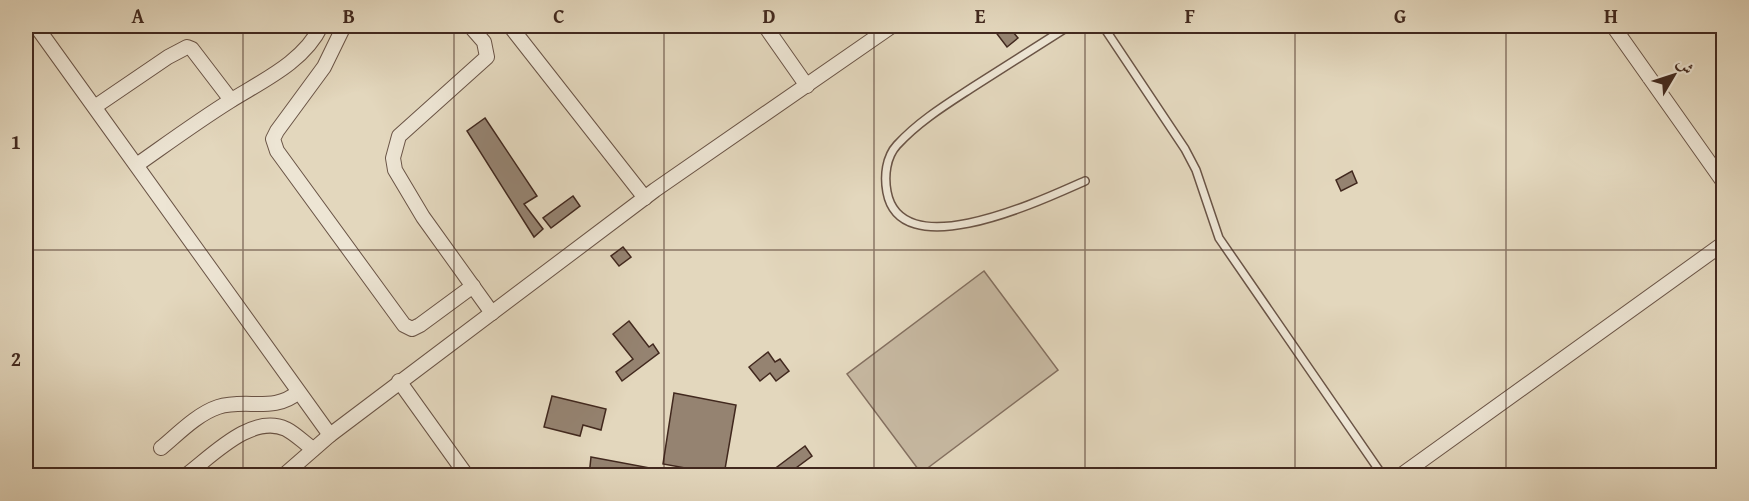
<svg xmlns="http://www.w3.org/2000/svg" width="1749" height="501" viewBox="0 0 1749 501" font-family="'Gentium Book Plus',Amiri,serif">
	<rect width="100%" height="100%" fill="#e3d7bd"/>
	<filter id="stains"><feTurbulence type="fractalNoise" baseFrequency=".00333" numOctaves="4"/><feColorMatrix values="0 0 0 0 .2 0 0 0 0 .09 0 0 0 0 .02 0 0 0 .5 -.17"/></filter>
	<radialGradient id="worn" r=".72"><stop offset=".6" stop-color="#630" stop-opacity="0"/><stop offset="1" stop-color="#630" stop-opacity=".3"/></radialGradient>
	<!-- green -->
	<path fill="#c7b9a2" stroke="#847060" stroke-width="1.5" d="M984,271L1058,370L921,473L847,374Z"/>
	<!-- building -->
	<g fill="#958371" stroke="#41281e" stroke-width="1.5">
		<path d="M991,26H1008L1018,38L1007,47Z"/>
		<path d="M485,118L537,196L524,204L543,229L534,237L467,131Z"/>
		<path d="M1352,171L1357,183L1341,191L1336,180Z"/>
		<path d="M573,196L580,206L551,228L543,218Z"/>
		<path d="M623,247L631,257L619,266L611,256Z"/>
		<path d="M629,321L649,347L653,344L659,353L622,381L616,372L633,359L613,334Z"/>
		<path d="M768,352L775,362L780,359L789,371L776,381L770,373L760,381L749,367Z"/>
		<path d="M674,393L736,405L724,475L663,464Z"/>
		<path d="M552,396L606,409L601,430L583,425L580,436L544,427Z"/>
		<path d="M805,446L812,456L785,476H765Z"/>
		<path d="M591,457L661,470V476H589Z"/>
	</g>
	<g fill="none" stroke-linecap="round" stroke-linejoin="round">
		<!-- lane casing -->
		<g stroke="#6a5446" stroke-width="10">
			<g id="lane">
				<path d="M1069,26C1037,46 1005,67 973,87C947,104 919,121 897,145C886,157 884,176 887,192C901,268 1046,198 1085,181"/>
				<path d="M1103,26L1185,149L1196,170L1219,238L1383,476"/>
			</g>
		</g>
		<!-- street casing -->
		<g stroke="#6a5446" stroke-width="16">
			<g id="street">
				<path d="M36,26L330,435L655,190L892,26"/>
				<path d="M344,26L324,67L277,131L273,139L277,151L404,325L412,329L420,325L473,286"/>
				<path d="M470,26L484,42L487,57L399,136L393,158L395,170L423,217L492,313"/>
				<path d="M510,26L645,198"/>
				<path d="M765,26L807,86"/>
				<path d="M1613,26L1724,183"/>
				<path d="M96,106L168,57L187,47L192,49L231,100"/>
				<path d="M138,164C168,143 198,121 230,101C262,81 304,62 321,26"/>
				<path d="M399,381L467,476"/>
				<path d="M161,448C178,434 197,414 218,407C245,398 275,413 298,392"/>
				<path d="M185,476C211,457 251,413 286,429C296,434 304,443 313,449"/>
				<path d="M283,476L330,435"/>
				<path d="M1400,476L1724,243"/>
			</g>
		</g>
		<!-- lane -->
		<use href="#lane" stroke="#ede5d4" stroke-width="7"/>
		<!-- street -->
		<use href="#street" stroke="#ede5d4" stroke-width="14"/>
	</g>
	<!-- grid -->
	<path fill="none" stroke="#41281e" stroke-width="1.5" stroke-opacity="0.55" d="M243,26V476M454,26V476M664,26V476M874,26V476M1085,26V476M1295,26V476M1506,26V476M26,250H1724"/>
	<!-- margin -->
	<rect width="1749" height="501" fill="none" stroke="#e3d7bd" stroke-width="66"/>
	<!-- north arrow -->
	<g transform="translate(1674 75) rotate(51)" stroke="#ede5d4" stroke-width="4.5" paint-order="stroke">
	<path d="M0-4.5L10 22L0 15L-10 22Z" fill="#41281e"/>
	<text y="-9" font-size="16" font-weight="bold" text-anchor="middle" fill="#41281e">ش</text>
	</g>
	<rect x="33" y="33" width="1683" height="435" fill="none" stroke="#41281e" stroke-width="2"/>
	<g font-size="20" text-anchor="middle" font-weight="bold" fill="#41281e">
		<text x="138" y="23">A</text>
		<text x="349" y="23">B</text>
		<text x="559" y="23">C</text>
		<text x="769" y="23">D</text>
		<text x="980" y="23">E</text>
		<text x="1190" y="23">F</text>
		<text x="1400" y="23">G</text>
		<text x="1611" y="23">H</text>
		<text x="16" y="149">1</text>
		<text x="16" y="366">2</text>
	</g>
	<rect width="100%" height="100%" filter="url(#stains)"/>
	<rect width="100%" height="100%" fill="url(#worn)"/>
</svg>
